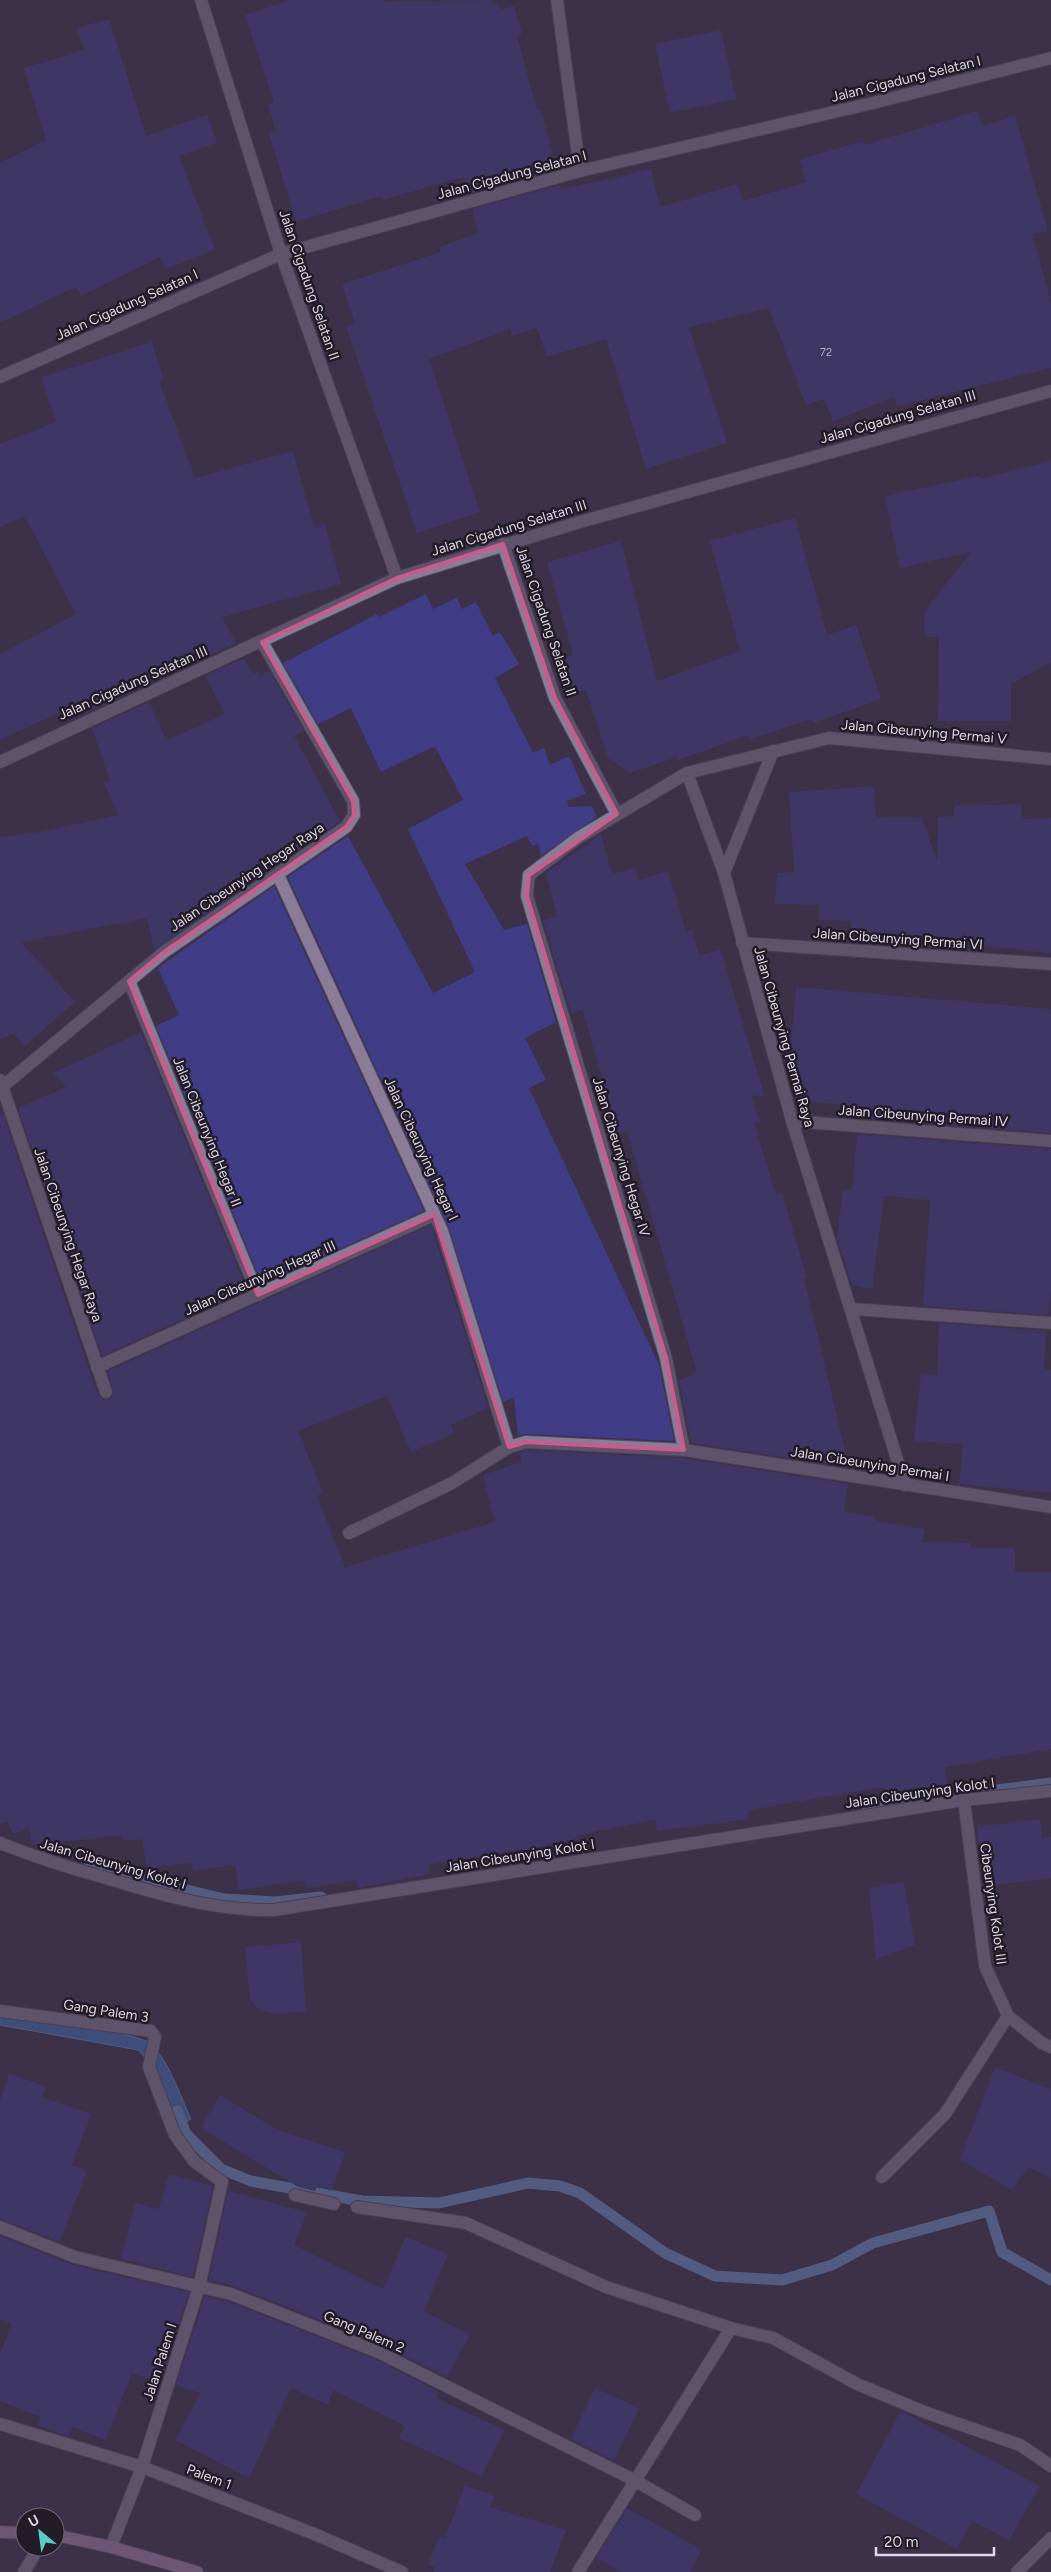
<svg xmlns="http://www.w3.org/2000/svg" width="1051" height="2572" viewBox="0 0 1051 2572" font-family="Figtree,sans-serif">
	<rect width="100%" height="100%" fill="#3d3149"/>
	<!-- water -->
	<path fill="#4170b6" stroke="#708fc4" d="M0,2016C25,2020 137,2031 151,2044C168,2059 181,2098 191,2119L178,2128L154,2067L138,2050L0,2025Z"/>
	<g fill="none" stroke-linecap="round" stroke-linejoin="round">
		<!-- stream -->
		<g stroke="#708fc4" stroke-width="11">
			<path d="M973,1793L1051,1783"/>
			<path d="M867,1809L938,1798"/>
			<path d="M88,1867L225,1899L275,1902L321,1897"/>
			<path d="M177,2111L186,2134L221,2169L251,2181L362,2201L439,2203L528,2183L560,2186L580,2193L665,2253L715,2276L782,2280L832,2265L873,2243L989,2211L1002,2252L1051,2280"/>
		</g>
	</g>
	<!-- building -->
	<g fill="#403c86">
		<path d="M290,0H384V2L491,0L493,5L498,4L500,10L514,6L522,34L517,36L532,91L538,110L541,109L556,169L468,194L464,177L382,200L381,196L296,222L269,133L276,132L268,104L274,102L245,15Z"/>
		<path d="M109,19L146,136L207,115L217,143L179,156L215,250L165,269L160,257L81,296L77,288L69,290L0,323V163L46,140L24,68L84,50L77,28Z"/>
		<path d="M721,30L736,99L670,113L655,44Z"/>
		<path d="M978,111L983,126L1015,116L1048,231L1033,235L1051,303V368L897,406L894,397L833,421L824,399L806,405L769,308L689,327L727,443L646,469L606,339L547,357L537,328L512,336L510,329L429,359L480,512L417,533L346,326L355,323L342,284L441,252L439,247L478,233L472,209L560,185L561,190L651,169L660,207L738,184L743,201L806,182L800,159L863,141L865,145Z"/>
		<path d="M152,342L164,380L159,381L195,478L293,451L314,527L325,524L341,584L222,617L236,643L197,662L193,653L139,682L142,687L86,713L82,702L0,740V654L76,614L25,517L0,527V444L56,422L41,377Z"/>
		<path d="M1051,461V662L1011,684V721H938L939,637H925L924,612L971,552L900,568L885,496L979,476L980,479Z"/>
		<path d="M795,518L827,635L856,625L881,699L814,723L812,719L751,739L749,735L678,760L677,757L630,773L608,758L586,690L574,693L565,657L573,655L547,562L621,541L657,681L740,651L710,541Z"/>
		<path d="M426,594L433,609L457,598L462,609L476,602L493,636L500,632L519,664L495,678L533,753L544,748L550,765L569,756L586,794L567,801L568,807L592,806L597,817L541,856L538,844L532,846L527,836L465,864L504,930L527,924L556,1022L525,1038L546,1080L529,1088L659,1365L674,1441L526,1434L518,1436L514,1397L503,1402L449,1228L288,877L348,836L433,993L475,972L408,829L463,800L436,748L433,747L381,772L351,708L318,724L283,663L377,614L379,617Z"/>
		<path d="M244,658L253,674L258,672L260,675L269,670L304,731L294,736L340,821L154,950L147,918L21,942L75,1002L25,1046L13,1034L0,1039V837L39,832L118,815L104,783L110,780L92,728L149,702L167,740L225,714L205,676Z"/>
		<path d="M874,786L876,818L922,817L937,862L938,817H954V806L1021,804L1022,819L1051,818V953L851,931V921L818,920L819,905L775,904L777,873H794L789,792Z"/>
		<path d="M601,834L612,874L635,868L638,880L668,871L686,932L692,930L699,956L720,949L765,1097L751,1095L760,1122L754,1124L776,1194L782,1193L807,1278H804L849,1467L691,1443L679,1380L697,1373L627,1131L619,1134L582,1009L571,1014L543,920L557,916L546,873Z"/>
		<path d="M274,886L424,1211L262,1284L156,1026L179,1015L158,968Z"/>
		<path d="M796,987L1051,1009V1133L859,1118L860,1106L795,1100L788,1074Z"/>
		<path d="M141,1032L247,1290L102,1356L18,1108L67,1087L53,1073Z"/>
		<path d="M3,1114L89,1370L98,1395L104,1400L109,1399L114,1393L108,1371L431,1225L488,1408L451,1425L454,1434L411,1452L387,1396L298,1431L323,1493L317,1496L345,1567L495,1522L483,1475L521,1462L520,1452L527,1450L683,1458L848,1484L844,1512L875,1517V1521L925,1529L922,1542L971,1543V1548H1015V1572H1051V1749L945,1767L948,1792L917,1796L916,1790L886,1795L884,1787L748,1810L749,1819L657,1831L655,1820L579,1835V1838L522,1851V1849L428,1865L430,1874L358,1888L356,1880L305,1888L304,1880L239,1890L235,1865L194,1871L192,1862L147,1869L142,1839L123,1841L122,1835L32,1845L29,1828L13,1834L8,1821L0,1824V1115Z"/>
		<path d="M857,1134L1051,1149V1293L1048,1315L923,1306L930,1200L884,1196L872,1289L852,1285L837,1239L843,1190H852Z"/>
		<path d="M939,1323L1046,1331L1044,1370H1051V1493L959,1484L963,1444L914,1441L921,1374L937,1375Z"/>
		<path d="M1040,1819L1042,1838L1051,1837V1878L984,1887L977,1827Z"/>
		<path d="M904,1882L915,1945L876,1959L869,1888Z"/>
		<path d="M301,1942L306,2012L275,2014L257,2008L250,1999L245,1947Z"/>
		<path d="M995,2067L1051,2089V2178L1028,2167L1012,2190L960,2160Z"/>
		<path d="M9,2074L46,2086L42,2097L91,2114L72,2165L87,2171L60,2242L0,2219V2100Z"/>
		<path d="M220,2095L278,2130L345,2152L332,2191L317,2186L315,2191L298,2187L201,2128Z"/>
		<path d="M169,2174L213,2186L193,2277L121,2259L135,2203L159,2209Z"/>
		<path d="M228,2191L307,2212L294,2245L383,2289L406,2237L448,2254L424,2311L470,2335L447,2377L381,2344L234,2286L209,2280Z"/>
		<path d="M0,2236L73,2265L189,2292L161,2382L132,2373L106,2440L73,2427L68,2436L56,2432L38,2425L41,2417L0,2401V2354L12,2323L0,2320Z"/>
		<path d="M205,2296L229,2302L375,2359L439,2392L436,2398L504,2430L481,2476L399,2438L405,2426L333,2390L328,2405L291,2388L249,2478L175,2440L201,2393L176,2386Z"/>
		<path d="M595,2388L639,2408L614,2461L571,2439Z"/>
		<path d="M901,2411L1040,2486L1009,2540L972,2521L957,2549L856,2494Z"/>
		<path d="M465,2485L494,2496L490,2507L566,2530L550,2572H433L435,2567L428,2564L440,2536L445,2539Z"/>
		<path d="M627,2508L702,2550L690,2572H622L596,2558Z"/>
	</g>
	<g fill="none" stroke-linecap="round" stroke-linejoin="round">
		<!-- minor casing -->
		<g stroke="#584e62" stroke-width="14">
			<g id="minor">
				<path d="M201,0L281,254L397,578"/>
				<path d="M557,0L580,171"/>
				<path d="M0,377L281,254L580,171L873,103L1051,58"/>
				<path d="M503,544L555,698L617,814"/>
				<path d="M0,762L397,578L580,522L1051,391"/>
				<path d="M687,773L724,873L792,1121L905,1485"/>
				<path d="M724,873L773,751"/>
				<path d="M278,875L442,1231L509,1447"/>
				<path d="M742,943L1051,964"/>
				<path d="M129,981L258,1295"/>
				<path d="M0,1080L106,1392"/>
				<path d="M2,1087L164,952L346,827L354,815L353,801L262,642"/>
				<path d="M792,1121L1051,1141"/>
				<path d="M852,1309L1051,1323"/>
				<path d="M97,1367L434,1215"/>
				<path d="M684,1450L666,1358L527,896L529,875L578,838L687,773L829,738L1051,759"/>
				<path d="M349,1533L452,1483L509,1447L526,1442L684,1450L1051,1507"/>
				<path d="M964,1800L985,1966L1008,2016L1042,2043L1051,2047"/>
				<path d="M0,1843C35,1857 70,1868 106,1878C162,1895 215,1911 274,1910L964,1800L1051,1791"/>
				<path d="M0,2011L151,2031L155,2037L149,2067L175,2135L194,2161L222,2182L199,2287L142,2467L111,2547"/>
				<path d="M882,2177L945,2114L1008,2016"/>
				<path d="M295,2195L334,2204"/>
				<path d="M357,2207L466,2223L606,2287L731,2328L773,2338L857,2384L927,2413L1020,2445L1051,2466"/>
				<path d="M0,2227L75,2257L231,2294L378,2352L634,2480L695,2515"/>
				<path d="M0,2424L142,2467L312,2533L402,2572"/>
				<path d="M24,2572L39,2547"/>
				<path d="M578,2572L731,2328"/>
				<path d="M1017,2572L1051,2538"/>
			</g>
		</g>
		<!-- major casing -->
		<g stroke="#584e62" stroke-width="14">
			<g id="major">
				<path d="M0,2532L25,2533"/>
				<path d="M55,2535L111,2547L197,2572"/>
			</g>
		</g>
		<!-- minor -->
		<use href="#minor" stroke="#897c98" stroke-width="12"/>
		<!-- major -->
		<use href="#major" stroke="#ab82ae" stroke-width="12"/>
	</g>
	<!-- marked area -->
	<path d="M0 0H1051V2572H0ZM503,544L555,698L617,814L529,875L527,896L666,1358L684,1450L526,1442L509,1447L434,1215L258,1295L129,981L164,952L346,827L354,815L353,801L262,642L397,578Z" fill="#3d3149" fill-opacity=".55" fill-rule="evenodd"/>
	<path fill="none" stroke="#cc5b8c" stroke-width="4" stroke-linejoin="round" d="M503,544L555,698L617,814L529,875L527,896L666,1358L684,1450L526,1442L509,1447L434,1215L258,1295L129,981L164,952L346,827L354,815L353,801L262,642L397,578Z"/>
	<g text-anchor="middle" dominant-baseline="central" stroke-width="5" stroke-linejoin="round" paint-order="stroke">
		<!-- number labels -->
		<g font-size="11" fill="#b6b0ce">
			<text x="826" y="352">72</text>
		</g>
		<!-- street labels -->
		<g font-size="14" fill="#ded7e6" stroke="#211c27">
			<text transform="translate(906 79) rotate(-14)">Jalan Cigadung Selatan I</text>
			<text transform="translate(512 175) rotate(-15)">Jalan Cigadung Selatan I</text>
			<text transform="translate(309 285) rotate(71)">Jalan Cigadung Selatan II</text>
			<text transform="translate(127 305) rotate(-24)">Jalan Cigadung Selatan I</text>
			<text transform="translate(898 417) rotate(-16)">Jalan Cigadung Selatan III</text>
			<text transform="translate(509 528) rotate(-17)">Jalan Cigadung Selatan III</text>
			<text transform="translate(546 621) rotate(71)">Jalan Cigadung Selatan II</text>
			<text transform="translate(133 683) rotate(-24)">Jalan Cigadung Selatan III</text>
			<text transform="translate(924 732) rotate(5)">Jalan Cibeunying Permai V</text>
			<text transform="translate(247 877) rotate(-34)">Jalan Cibeunying Hegar Raya</text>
			<text transform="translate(898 939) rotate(4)">Jalan Cibeunying Permai VI</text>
			<text transform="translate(784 1037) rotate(74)">Jalan Cibeunying Permai Raya</text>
			<text transform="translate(923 1116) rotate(4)">Jalan Cibeunying Permai IV</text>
			<text transform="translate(207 1132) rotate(68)">Jalan Cibeunying Hegar II</text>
			<text transform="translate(421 1149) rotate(65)">Jalan Cibeunying Hegar I</text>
			<text transform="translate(621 1157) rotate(73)">Jalan Cibeunying Hegar IV</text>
			<text transform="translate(68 1235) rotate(71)">Jalan Cibeunying Hegar Raya</text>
			<text transform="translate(260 1278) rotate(-24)">Jalan Cibeunying Hegar III</text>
			<text transform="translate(870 1464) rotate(9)">Jalan Cibeunying Permai I</text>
			<text transform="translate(920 1793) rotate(-8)">Jalan Cibeunying Kolot I</text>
			<text transform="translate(520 1856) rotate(-9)">Jalan Cibeunying Kolot I</text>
			<text transform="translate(113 1864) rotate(16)">Jalan Cibeunying Kolot I</text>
			<text transform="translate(993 1904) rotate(82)">Cibeunying Kolot III</text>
			<text transform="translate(106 2011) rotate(9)">Gang Palem 3</text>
			<text transform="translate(364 2332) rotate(23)">Gang Palem 2</text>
			<text transform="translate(160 2362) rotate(-72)">Jalan Palem I</text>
			<text transform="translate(209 2477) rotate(21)">Palem 1</text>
		</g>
	</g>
	<!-- north arrow -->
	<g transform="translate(40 2532) rotate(331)"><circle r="24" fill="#211c27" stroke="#6d6773"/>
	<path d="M0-4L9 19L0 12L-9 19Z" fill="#57cec2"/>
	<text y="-8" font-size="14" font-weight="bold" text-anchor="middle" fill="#ded7e6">U</text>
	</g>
	<!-- scale -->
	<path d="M876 2547v8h118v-8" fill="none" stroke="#ded7e6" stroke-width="2.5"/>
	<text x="884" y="2547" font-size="15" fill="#ded7e6" stroke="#211c27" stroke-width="4" paint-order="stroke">20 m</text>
</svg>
